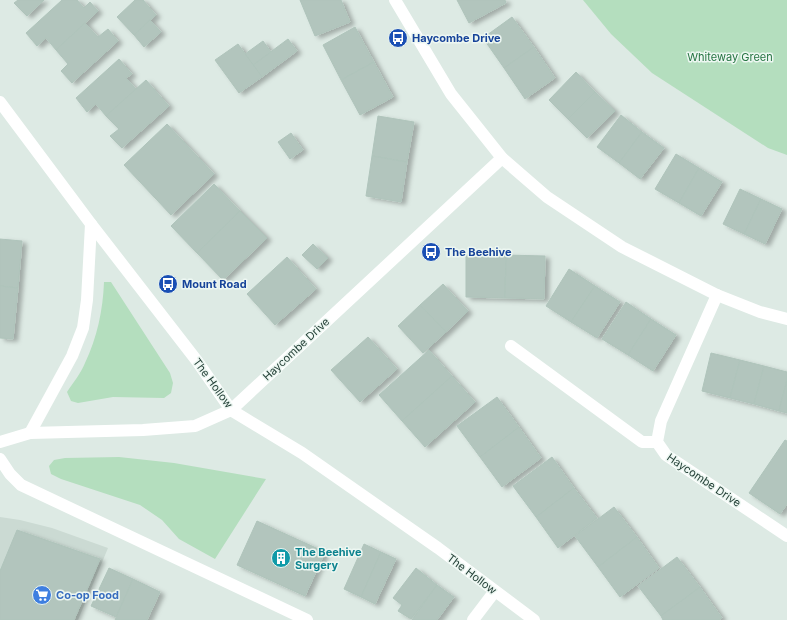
<svg xmlns="http://www.w3.org/2000/svg" width="787" height="620" viewBox="0 0 787 620" font-family="Inter,sans-serif">
	<defs>
		<filter id="shadow"><feDropShadow dx="4.5" dy="2.5" stdDeviation="2" flood-color="#0004"/></filter>
	</defs>
	<rect width="100%" height="100%" fill="#ddeae4"/>
	<!-- built -->
	<path fill="#cbdad3" d="M0,517L20,520L52,528L108,548L78,620H0Z"/>
	<!-- green -->
	<g fill="#b4debe">
		<path d="M583,0H787V155L768,148L652,73L611,34Z"/>
		<path d="M104,282H111L170,373L173,383L171,393L164,398L113,397L78,403L71,401L67,392C73,383 81,373 85,363C97,338 103,310 104,282Z"/>
		<path d="M119,457L174,463L266,479L215,559L179,539L162,520L140,505L61,479L51,474L49,466L54,460L65,458Z"/>
	</g>
	<!-- building -->
	<g fill="#b2c5bd" stroke="#afc4bb" filter="url(#shadow)">
		<path d="M18,0H44L27,16L14,3Z"/>
		<path d="M62,0H77L84,8L90,2L98,11L56,50L46,38L37,46L26,33Z"/>
		<path d="M135,0H143L156,15L134,35L117,17Z"/>
		<path d="M300,0H341L350,22L315,36Z"/>
		<path d="M457,0H505L506,3L469,23Z"/>
		<path d="M512,17L534,47L504,68L483,38Z"/>
		<path d="M150,20L161,32L144,47L134,35Z"/>
		<path d="M85,23L98,37L108,29L118,41L72,83L61,71L68,64L56,50Z"/>
		<path d="M355,27L374,62L341,80L323,45Z"/>
		<path d="M288,39L297,51L262,77L253,65Z"/>
		<path d="M263,41L271,52L253,65L245,54Z"/>
		<path d="M238,44L262,77L239,93L215,60Z"/>
		<path d="M534,47L555,78L525,99L504,68Z"/>
		<path d="M119,59L132,74L126,78L136,89L106,116L96,104L87,112L76,98Z"/>
		<path d="M374,62L393,97L360,115L341,80Z"/>
		<path d="M576,72L595,92L568,119L549,100Z"/>
		<path d="M146,80L169,106L122,148L110,136L119,129L106,116Z"/>
		<path d="M595,92L615,111L587,138L568,119Z"/>
		<path d="M621,115L642,132L619,163L597,147Z"/>
		<path d="M378,116L414,122L407,162L372,156Z"/>
		<path d="M167,124L214,174L171,215L124,165Z"/>
		<path d="M642,132L664,148L640,179L619,163Z"/>
		<path d="M291,133L303,150L290,159L278,142Z"/>
		<path d="M676,154L699,168L679,203L655,189Z"/>
		<path d="M372,156L407,162L401,202L366,196Z"/>
		<path d="M699,168L722,182L701,216L679,203Z"/>
		<path d="M214,184L240,211L197,253L171,226Z"/>
		<path d="M740,189L761,199L744,234L723,224Z"/>
		<path d="M761,199L782,209L765,244L744,234Z"/>
		<path d="M240,211L267,238L223,280L197,253Z"/>
		<path d="M0,239L22,241L18,288L0,286Z"/>
		<path d="M313,244L328,258L317,269L302,255Z"/>
		<path d="M466,255H506L505,298L466,297Z"/>
		<path d="M506,255L545,256L544,299L505,298Z"/>
		<path d="M287,257L316,289L275,325L247,294Z"/>
		<path d="M569,269L595,286L571,322L546,306Z"/>
		<path d="M443,284L468,311L446,332L420,305Z"/>
		<path d="M0,286L18,288L13,339L0,338Z"/>
		<path d="M595,286L620,302L597,338L571,322Z"/>
		<path d="M626,302L651,319L628,355L602,339Z"/>
		<path d="M420,305L446,332L423,353L398,326Z"/>
		<path d="M651,319L676,335L653,371L628,355Z"/>
		<path d="M368,337L397,369L360,402L331,370Z"/>
		<path d="M429,350L452,376L402,421L379,395Z"/>
		<path d="M711,353L740,360L730,398L702,391Z"/>
		<path d="M740,360L764,366L754,404L730,398Z"/>
		<path d="M764,366L787,372V380L779,411L754,404Z"/>
		<path d="M452,376L475,402L425,447L402,421Z"/>
		<path d="M787,380V413L779,411Z"/>
		<path d="M497,397L519,427L480,457L457,426Z"/>
		<path d="M519,427L541,458L502,487L480,457Z"/>
		<path d="M785,440L787,441V504L780,514L749,493Z"/>
		<path d="M552,457L574,488L536,517L513,486Z"/>
		<path d="M574,488L597,518L558,548L536,517Z"/>
		<path d="M614,507L637,537L598,567L575,536Z"/>
		<path d="M257,521L325,552L305,596L237,565Z"/>
		<path d="M17,530L100,559L74,620H0V571Z"/>
		<path d="M637,537L659,568L620,597L598,567Z"/>
		<path d="M364,544L381,552L361,597L344,589Z"/>
		<path d="M381,552L396,559L375,604L361,597Z"/>
		<path d="M677,557L700,587L661,616L638,586Z"/>
		<path d="M109,568L133,579L116,617L91,606Z"/>
		<path d="M416,568L437,585L411,619L398,611L402,605L393,598Z"/>
		<path d="M133,579L160,592L147,620H115Z"/>
		<path d="M437,585L454,597L437,620H412Z"/>
		<path d="M700,587L722,618L719,620H663L661,616Z"/>
	</g>
	<g fill="none" stroke-linecap="round" stroke-linejoin="round">
		<!-- minor -->
		<g stroke="#fff" stroke-width="12">
			<path d="M395,0L451,94L502,158L547,197L622,247L717,295L760,312L787,319"/>
			<path d="M0,102L91,224L197,361L231,410L302,453L438,548L534,620"/>
			<path d="M717,295L661,421L657,442L666,455L787,536"/>
			<path d="M511,346L642,442H657"/>
			<path d="M30,433L72,356L83,328L87,300L91,224"/>
			<path d="M0,442L30,433L143,430L195,426L231,410L502,158"/>
			<path d="M0,459L10,474L21,485L307,620"/>
			<path d="M473,620L495,591"/>
		</g>
	</g>
	<!-- icons -->
	<defs>
		<g id="bus-disc" transform="scale(1)"><circle r="9.5" fill="#1a4fb4" stroke="#edf7f2"/><path d="M-5-6H5V4H4V6H2V4H-2V6H-4V4H-5ZM-3.5-4V0h7V-4ZM-3.5 1.2v1.5H-2V1.2ZM2 1.2v1.5H3.5V1.2Z" fill="#fff"/></g>
		<g id="building-disc" transform="scale(1)"><circle r="9.5" fill="#0f9aa8" stroke="#edf7f2"/><path d="M-4-6H4V6H1V3H-1V6H-4ZM-2.5-4.3h1.7v1.8h-1.7ZM.8-4.3h1.7v1.8H.8ZM-2.5-1h1.7V.8h-1.7ZM.8-1h1.7V.8H.8Z" fill="#fff"/></g>
		<g id="supermarket-disc" transform="scale(1)"><circle r="9.5" fill="#3f7fe0" stroke="#edf7f2"/><path d="M-6-5.5h2.5l.6 2H6L4.5 2H-2.5L-4.4-4H-6ZM-1.5 3.2a1.3 1.3 0 1 0 .1 0ZM3 3.2a1.3 1.3 0 1 0 .1 0Z" fill="#fff"/></g>
	</defs>
	<g fill-rule="evenodd">
		<use href="#bus-disc" x="398" y="38"/>
		<use href="#bus-disc" x="431" y="252"/>
		<use href="#bus-disc" x="168" y="284"/>
		<use href="#building-disc" x="281" y="558"/>
		<use href="#supermarket-disc" x="42" y="595"/>
	</g>
	<g text-anchor="middle" dominant-baseline="central" stroke-width="3" stroke-linejoin="round" paint-order="stroke">
		<!-- transit labels -->
		<g font-size="11" font-weight="bold" fill="#164399" stroke="#edf7f2" text-anchor="start">
			<text x="412" y="38">Haycombe Drive</text>
			<text x="445" y="252">The Beehive</text>
			<text x="182" y="284">Mount Road</text>
		</g>
		<!-- park labels -->
		<g font-size="11" fill="#257442" stroke="#edf7f2">
			<text x="730" y="57">Whiteway Green</text>
		</g>
		<!-- street labels -->
		<g font-size="11" fill="#1e3b32" stroke="#edf7f2">
			<text transform="translate(296 349) rotate(-43)">Haycombe Drive</text>
			<text transform="translate(213 383) rotate(54)">The Hollow</text>
			<text transform="translate(704 480) rotate(34)">Haycombe Drive</text>
			<text transform="translate(472 574) rotate(37)">The Hollow</text>
		</g>
		<!-- culture labels -->
		<g font-size="11" font-weight="bold" fill="#0d838f" stroke="#edf7f2" text-anchor="start">
			<text x="295" y="552">The Beehive<tspan x="295" dy="13">Surgery</tspan></text>
		</g>
		<!-- shop labels -->
		<g font-size="11" font-weight="bold" fill="#366cbe" stroke="#edf7f2" text-anchor="start">
			<text x="56" y="595">Co-op Food</text>
		</g>
	</g>
</svg>
